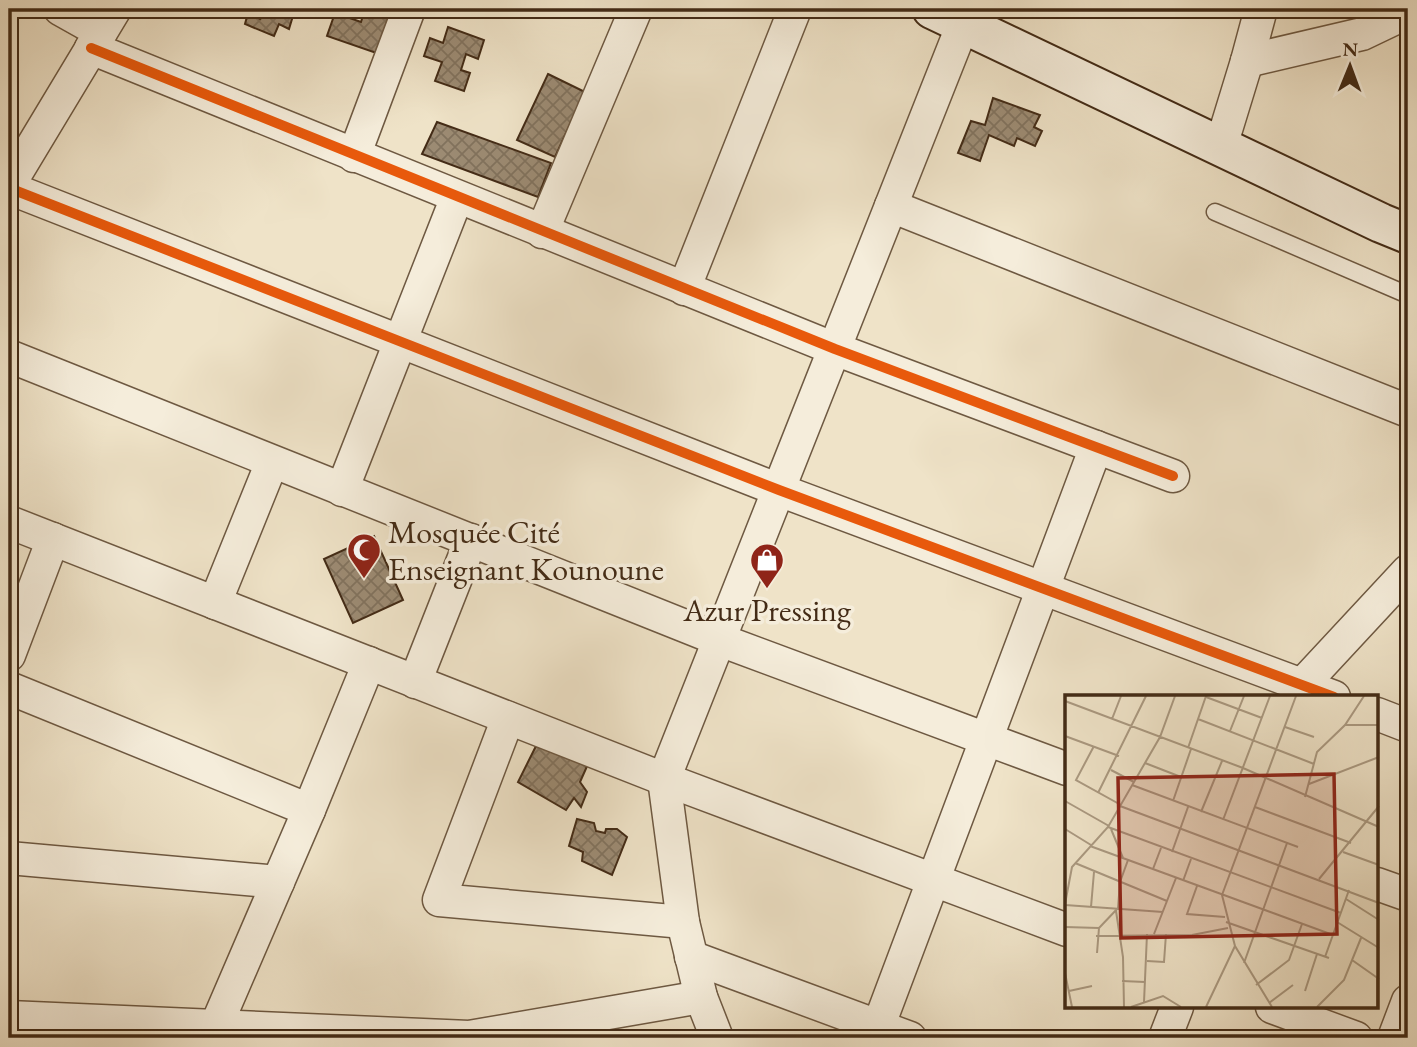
<svg xmlns="http://www.w3.org/2000/svg" width="1417" height="1047" viewBox="0 0 1417 1047" font-family="'EB Garamond',serif">
	<defs>
		<pattern id="building-cross-hatch" width="8" height="8" patternUnits="userSpaceOnUse" patternTransform="scale(1.75)"><rect width="8" height="8" fill="#9c8b73"/><path d="M0 0l8 8M0 8l8-8" fill="none" stroke="#81725d"/></pattern>
	</defs>
	<rect width="100%" height="100%" fill="#efe3c8"/>
	<filter id="stains"><feTurbulence type="fractalNoise" baseFrequency=".00286" numOctaves="4"/><feColorMatrix values="0 0 0 0 .2 0 0 0 0 .09 0 0 0 0 .02 0 0 0 .5 -.17"/></filter>
	<radialGradient id="worn" r=".72"><stop offset=".6" stop-color="#630" stop-opacity="0"/><stop offset="1" stop-color="#630" stop-opacity=".3"/></radialGradient>
	<!-- building -->
	<g fill="url(#building-cross-hatch)" stroke="#432b16" stroke-width="2">
		<path d="M263,9H295L289,29L279,24L274,36L245,24L248,13L260,19L265,11Z"/>
		<path d="M365,9H371L398,18L385,56L327,36L335,13L361,22Z"/>
		<path d="M448,27L484,40L478,59L466,54L461,70L470,73L464,91L435,81L442,62L424,56L430,38L443,43Z"/>
		<path d="M548,74L585,92L555,157L517,140Z"/>
		<path d="M993,98L1040,115L1034,127L1042,131L1035,146L1017,138L1014,146L989,135L980,161L958,153L971,121L985,125Z"/>
		<path d="M437,122L551,163L538,197L422,154Z"/>
		<path d="M374,536L403,600L353,623L324,559Z"/>
		<path d="M536,746L588,764L580,782L587,792L581,807L574,798L566,810L518,782Z"/>
		<path d="M577,819L594,823L596,831L605,833L606,829H617L627,837L612,875L582,861L583,852L569,846Z"/>
	</g>
	<g fill="none" stroke-linecap="round" stroke-linejoin="round">
		<!-- lane casing -->
		<g stroke="#6e5942" stroke-width="19">
			<path id="lane" d="M1215,212L1408,295"/>
		</g>
		<!-- street casing -->
		<g stroke="#6e5942" stroke-width="35">
			<g id="street">
				<path d="M60,9L101,32"/>
				<path d="M91,48L835,349L1173,476"/>
				<path d="M1247,61L1362,34L1408,12"/>
				<path d="M1221,146L1247,61L1261,9"/>
				<path d="M354,156L409,9"/>
				<path d="M9,185L115,9"/>
				<path d="M9,188L779,490L1334,697"/>
				<path d="M891,206L1408,411"/>
				<path d="M542,232L636,9"/>
				<path d="M684,289L795,9"/>
				<path d="M9,356L720,640L1067,769"/>
				<path d="M342,490L457,197"/>
				<path d="M9,522L664,779L1067,930"/>
				<path d="M215,603L272,462"/>
				<path d="M9,655L53,539"/>
				<path d="M415,682L471,540"/>
				<path d="M1302,685L1408,571"/>
				<path d="M9,688L309,810"/>
				<path d="M1377,714L1408,726"/>
				<path d="M508,718L439,900L683,922"/>
				<path d="M9,858L278,882"/>
				<path d="M1377,884L1408,895"/>
				<path d="M691,957L910,1038"/>
				<path d="M1272,1007L1356,1038"/>
				<path d="M9,1017L469,1037L701,997"/>
				<path d="M216,1026L309,810L369,663"/>
				<path d="M717,1038L701,997L683,922L664,779L969,9"/>
				<path d="M874,1038L1096,447"/>
				<path d="M1165,1038L1177,1007"/>
				<path d="M1394,1038L1408,1001"/>
			</g>
		</g>
		<!-- secondary casing -->
		<g stroke="#432b16" stroke-width="42">
			<path id="secondary" d="M932,9L1381,223L1408,234"/>
		</g>
		<!-- lane -->
		<use href="#lane" stroke="#f5eddb" stroke-width="16"/>
		<!-- street -->
		<use href="#street" stroke="#f5eddb" stroke-width="32"/>
		<!-- secondary -->
		<use href="#secondary" stroke="#f5eddb" stroke-width="38"/>
		<!-- cycleway casing -->
		<g stroke="#f5eddb" stroke-width="15">
			<g id="cycleway">
				<path d="M91,48L835,349L1173,476"/>
				<path d="M9,188L779,490L1334,697"/>
			</g>
		</g>
		<!-- cycleway -->
		<use href="#cycleway" stroke="#e8590c" stroke-width="10"/>
	</g>
	<!-- icons -->
	<defs>
		<g id="mosque-pin" transform="scale(1.75)"><path d="M0 17L-7.5 6A9.5 9.5 0 1 1 7.5 6Z" fill="#8f2418" stroke="#f5eddb"/><path d="M3.5-4.9A6 6 0 1 0 3.5 4.9A5 5 0 1 1 3.5-4.9Z" fill="#fff"/></g>
		<g id="shop-pin" transform="scale(1.75)"><path d="M0 17L-7.5 6A9.5 9.5 0 1 1 7.5 6Z" fill="#8f2418" stroke="#f5eddb"/><path d="M-5-2.5h2.3a2.7 3.5 0 0 1 5.4 0H5L5.5 6h-11ZM-1.5-2.5h3a1.5 2.3 0 0 0-3 0Z" fill="#fff"/></g>
	</defs>
	<g fill-rule="evenodd">
		<use href="#mosque-pin" x="364" y="550"/>
		<use href="#shop-pin" x="767" y="560"/>
	</g>
	<g text-anchor="middle" dominant-baseline="central" stroke-width="7" stroke-linejoin="round" paint-order="stroke">
		<!-- poi labels -->
		<g font-size="32" fill="#432b16" stroke="#f5eddb" text-anchor="start">
			<text x="388" y="532">Mosquée Cité<tspan x="388" dy="37">Enseignant Kounoune</tspan></text>
			<text x="767" y="610" text-anchor="middle">Azur Pressing</text>
		</g>
	</g>
	<!-- overview -->
	<g transform="translate(1065 695)">
		<rect width="313" height="313" fill="#efe3c8"/>
		<path fill="none" stroke="#aa9981" stroke-width="2" d="M141,2L197,23M0,6L178,73L314,132M47,24L56,1M133,24L249,69M280,30H314M220,32L249,42M165,36L179,1M0,41L54,61M29,51L11,85L56,110M123,53L141,1M80,68L116,82M46,75L69,87M244,89L314,62M67,90L233,152M33,98L81,1M240,102L252,57L280,30L299,1M0,106L44,131M108,106L126,54M55,111L314,208M190,112L286,148M136,117L157,66M158,125L205,1M43,132L276,218M0,134L26,150M46,134L58,163M25,151L268,240M107,157L123,112M278,157L314,170M10,168L102,206M88,174L96,153M254,184L314,111M118,186L126,164M132,191L122,219L160,222M281,204L314,225M0,209L7,172L43,132L95,42L110,1M0,210L98,217M26,212L29,177M51,216L58,262L59,312M161,227L264,263M272,227L314,253M0,232L34,233M89,239L111,183M31,241L127,240L163,233M32,258L34,233L53,213L55,187L63,165M260,262L284,195M287,265L314,284M82,266L99,267L101,239M179,268L222,148M0,278L7,312M57,286L80,287M191,290L224,265L237,229M4,296L27,291M240,296L252,259M79,307L82,239M204,308L228,290M66,312L98,301L116,312M141,312L170,251M207,312L170,251L157,200L231,1M252,312L279,285L296,243M312,312V283"/>
		<path fill="#8f2418" fill-opacity="0.15" stroke="#8f2418" stroke-width="3.5" d="M269,79L272,239L56,243L53,83Z"/>
		<rect width="313" height="313" fill="none" stroke="#432b16" stroke-width="3.5"/>
	</g>
	<!-- margin -->
	<rect width="1417" height="1047" fill="none" stroke="#efe3c8" stroke-width="35"/>
	<rect x="10" y="10" width="1396" height="1026" fill="none" stroke="#432b16" stroke-width="3.5"/>
	<rect x="18" y="18" width="1382" height="1012" fill="none" stroke="#432b16" stroke-width="2"/>
	<!-- north arrow -->
	<g transform="translate(1350 66) rotate(1)" stroke="#f5eddb" stroke-width="5" paint-order="stroke">
	<path d="M0-5L12 26L0 18L-12 26Z" fill="#432b16"/>
	<text y="-10" font-size="19" font-weight="bold" text-anchor="middle" fill="#432b16">N</text>
	</g>
	<rect width="100%" height="100%" filter="url(#stains)"/>
	<rect width="100%" height="100%" fill="url(#worn)"/>
</svg>
